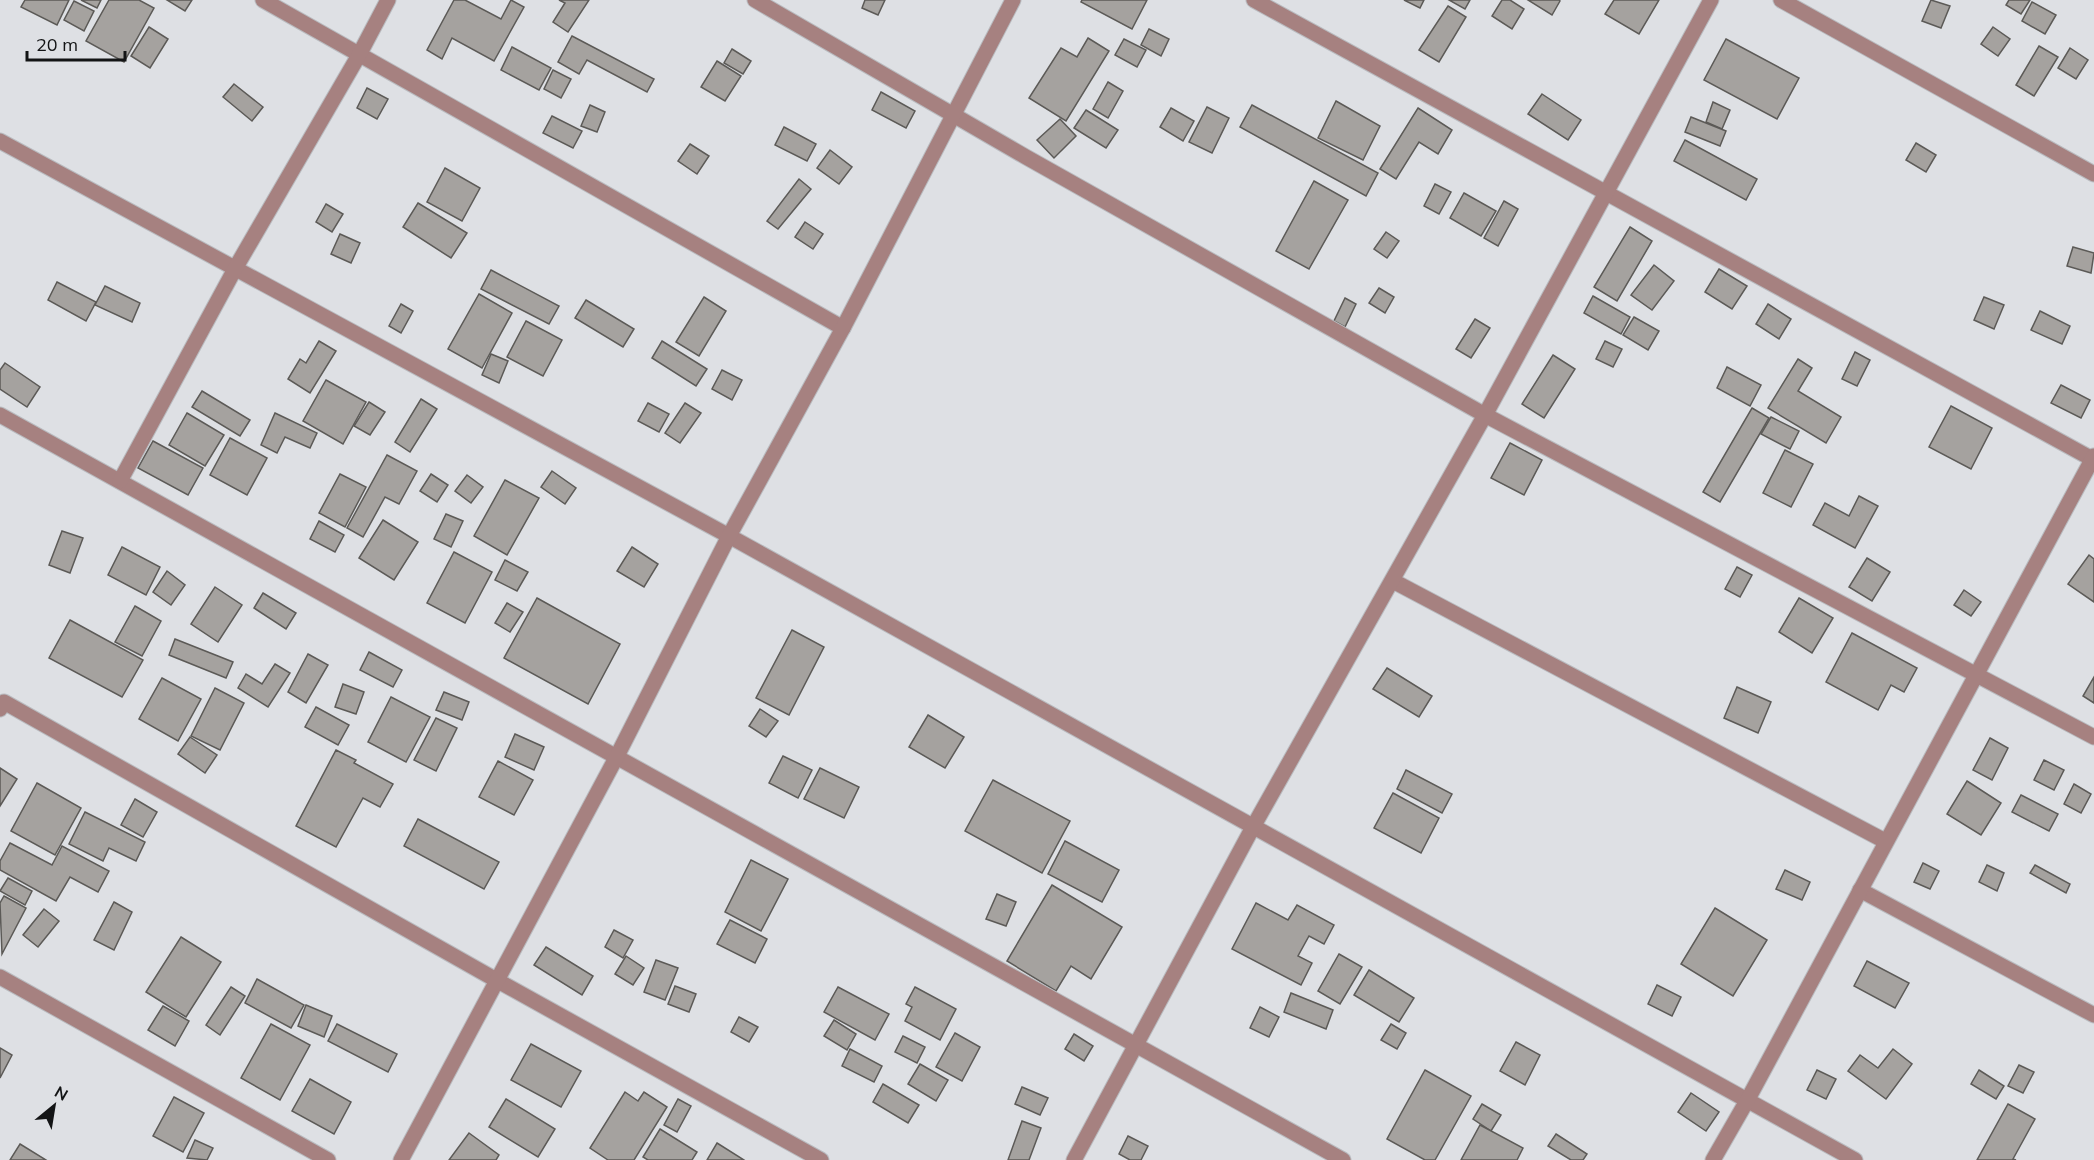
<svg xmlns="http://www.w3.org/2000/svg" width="2094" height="1160" viewBox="0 0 2094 1160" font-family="Mulish,sans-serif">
	<rect width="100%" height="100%" fill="#dee0e4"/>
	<!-- building -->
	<g fill="#a5a29f" stroke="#5c5a57" stroke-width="1.5">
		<path d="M25,0H69L57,25L21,7Z"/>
		<path d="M81,0H101L97,8Z"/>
		<path d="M109,0H139L154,8L124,62L86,41Z"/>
		<path d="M167,0H192L185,11Z"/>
		<path d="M454,0H465L501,19L511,0L524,7L494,61L452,38L442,59L427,50Z"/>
		<path d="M559,0H589L568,32L553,22L565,3Z"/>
		<path d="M865,0H885L878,15L862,8Z"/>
		<path d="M1082,0H1147L1132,29L1081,2Z"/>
		<path d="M1404,0H1424L1420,8Z"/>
		<path d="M1449,0H1470L1465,9Z"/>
		<path d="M1502,0H1510L1524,9L1512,29L1492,16Z"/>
		<path d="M1528,0H1559L1560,1L1552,15Z"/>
		<path d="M1614,0H1659L1639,34L1605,14Z"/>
		<path d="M1931,0L1950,6L1941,28L1922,21Z"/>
		<path d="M2009,0H2030L2021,14L2006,5Z"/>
		<path d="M74,1L94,11L84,31L64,20Z"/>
		<path d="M2032,2L2056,15L2045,34L2022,21Z"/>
		<path d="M1448,6L1466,17L1439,62L1419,50Z"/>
		<path d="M149,27L168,39L150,68L131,56Z"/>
		<path d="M1993,27L2010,39L1998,56L1981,44Z"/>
		<path d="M1149,29L1169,39L1161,56L1141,45Z"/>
		<path d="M572,36L654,79L647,92L587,60L579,74L558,62Z"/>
		<path d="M1088,38L1109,51L1066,121L1029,98L1061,48L1077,57Z"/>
		<path d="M1124,39L1146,50L1137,67L1115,55Z"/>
		<path d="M1726,39L1799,78L1777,119L1704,80Z"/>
		<path d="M2039,46L2058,57L2034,96L2016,85Z"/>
		<path d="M512,47L551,68L539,90L501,70Z"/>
		<path d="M2070,48L2088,60L2076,79L2058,68Z"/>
		<path d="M732,49L751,61L743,74L724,63Z"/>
		<path d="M717,61L741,76L725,101L701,87Z"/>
		<path d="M553,70L571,79L561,98L544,89Z"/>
		<path d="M1108,82L1123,91L1108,118L1093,109Z"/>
		<path d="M234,84L263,107L252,121L223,97Z"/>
		<path d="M367,88L388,99L377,119L357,108Z"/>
		<path d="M881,92L915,111L906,128L872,110Z"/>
		<path d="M1542,94L1581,120L1568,140L1528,114Z"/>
		<path d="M1336,101L1380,126L1363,160L1318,138Z"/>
		<path d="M1713,102L1730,110L1722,129L1706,122Z"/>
		<path d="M590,105L605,112L597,132L581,126Z"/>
		<path d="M1252,105L1378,173L1366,196L1240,127Z"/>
		<path d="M1207,107L1229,118L1212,153L1189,142Z"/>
		<path d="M1171,108L1194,121L1183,141L1160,127Z"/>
		<path d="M1418,108L1452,130L1438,154L1419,142L1396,179L1380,169Z"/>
		<path d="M1086,110L1118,130L1106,148L1074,128Z"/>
		<path d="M552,116L582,131L573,148L543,133Z"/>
		<path d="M1691,117L1726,131L1720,146L1685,132Z"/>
		<path d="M1060,119L1076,136L1054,158L1037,140Z"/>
		<path d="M784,127L816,144L807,161L775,145Z"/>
		<path d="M1685,140L1757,179L1746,200L1674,161Z"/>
		<path d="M1916,143L1936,155L1926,172L1906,160Z"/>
		<path d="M690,144L709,156L697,174L678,161Z"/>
		<path d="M830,150L852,167L839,184L817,168Z"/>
		<path d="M445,168L480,188L462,221L427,202Z"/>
		<path d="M799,179L811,189L778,229L767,221Z"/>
		<path d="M1314,181L1348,200L1309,269L1276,251Z"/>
		<path d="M1435,184L1451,192L1439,214L1424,206Z"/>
		<path d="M1464,193L1496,211L1481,236L1450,218Z"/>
		<path d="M1504,201L1518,209L1498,246L1484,238Z"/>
		<path d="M418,203L467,233L451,258L403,227Z"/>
		<path d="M326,204L343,214L332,232L316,222Z"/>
		<path d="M805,222L823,234L813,249L795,237Z"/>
		<path d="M1630,227L1652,241L1617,301L1594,287Z"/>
		<path d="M1386,232L1399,241L1387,258L1374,249Z"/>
		<path d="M340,234L360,243L351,263L331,254Z"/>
		<path d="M2073,247L2094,253L2091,273L2067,266Z"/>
		<path d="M1654,265L1674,281L1652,310L1631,295Z"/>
		<path d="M1719,269L1747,286L1732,309L1705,292Z"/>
		<path d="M491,270L559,306L549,324L481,289Z"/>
		<path d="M57,282L96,302L86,321L48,300Z"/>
		<path d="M105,286L140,303L132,322L95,305Z"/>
		<path d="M1379,288L1394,297L1385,313L1369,303Z"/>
		<path d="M479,294L512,313L482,368L448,349Z"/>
		<path d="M1593,296L1630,317L1621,334L1584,313Z"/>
		<path d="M704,297L726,311L699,356L676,342Z"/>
		<path d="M1984,297L2004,305L1994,329L1974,320Z"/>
		<path d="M1345,298L1356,304L1345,327L1334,321Z"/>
		<path d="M586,300L634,329L623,347L575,318Z"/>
		<path d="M401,304L413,311L401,333L389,326Z"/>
		<path d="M1768,304L1791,319L1779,339L1756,324Z"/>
		<path d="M2040,311L2070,326L2062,344L2031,330Z"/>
		<path d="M1634,317L1659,331L1648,350L1623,335Z"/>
		<path d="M1475,319L1490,328L1471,358L1456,349Z"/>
		<path d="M526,321L562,340L543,376L507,357Z"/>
		<path d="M319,341L336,351L310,393L288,379L300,359L306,363Z"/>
		<path d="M662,341L707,369L696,386L652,358Z"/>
		<path d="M1605,341L1622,349L1613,367L1596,359Z"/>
		<path d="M1855,352L1870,360L1857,386L1842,379Z"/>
		<path d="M491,354L508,361L499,383L482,375Z"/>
		<path d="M1553,355L1575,369L1544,418L1522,404Z"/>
		<path d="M1798,359L1812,368L1798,391L1841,417L1826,443L1768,408Z"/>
		<path d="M5,363L40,387L27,407L0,389V370Z"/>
		<path d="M1727,367L1761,385L1750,406L1717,388Z"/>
		<path d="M722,370L742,380L732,400L712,389Z"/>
		<path d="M326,380L366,402L343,444L303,421Z"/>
		<path d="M2061,385L2090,400L2081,418L2051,403Z"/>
		<path d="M202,391L250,420L240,436L192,407Z"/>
		<path d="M421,399L437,409L410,452L395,442Z"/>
		<path d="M369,402L385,412L370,435L354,426Z"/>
		<path d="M648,403L669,414L659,432L638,421Z"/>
		<path d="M685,403L701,413L680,443L665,433Z"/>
		<path d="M1951,406L1992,428L1971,469L1929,447Z"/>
		<path d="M1752,408L1769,418L1720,502L1703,492Z"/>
		<path d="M187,413L224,435L205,466L169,445Z"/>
		<path d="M275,413L317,433L310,448L285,437L277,453L261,445Z"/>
		<path d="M1771,417L1799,431L1790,449L1761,434Z"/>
		<path d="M230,438L267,458L247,495L210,475Z"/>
		<path d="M153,441L203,468L188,495L138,468Z"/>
		<path d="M1510,443L1542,460L1524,495L1491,478Z"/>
		<path d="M1785,450L1813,464L1791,507L1763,493Z"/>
		<path d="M387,455L417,471L399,504L385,497L363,537L347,528Z"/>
		<path d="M552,471L576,488L565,504L541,487Z"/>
		<path d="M340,474L366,487L345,527L319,513Z"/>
		<path d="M431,474L448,485L437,502L420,491Z"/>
		<path d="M467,475L483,487L471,503L455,491Z"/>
		<path d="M505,480L539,498L507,555L474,536Z"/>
		<path d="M1859,496L1878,506L1855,548L1813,525L1825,503L1849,516Z"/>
		<path d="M446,514L463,521L451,547L434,539Z"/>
		<path d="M383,520L418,542L394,580L359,558Z"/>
		<path d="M319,521L344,535L335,552L310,539Z"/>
		<path d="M62,531L83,538L70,573L49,565Z"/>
		<path d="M122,547L160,567L146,595L108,575Z"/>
		<path d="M632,547L658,564L644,587L617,571Z"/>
		<path d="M454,552L492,572L465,623L427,603Z"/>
		<path d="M2089,555L2094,559V602L2068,584Z"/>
		<path d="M1867,558L1890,572L1872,601L1849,587Z"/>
		<path d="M505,560L528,572L517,591L495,580Z"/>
		<path d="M1737,567L1752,575L1740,597L1725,589Z"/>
		<path d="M167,571L185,585L171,605L153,592Z"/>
		<path d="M215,587L242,605L218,642L191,624Z"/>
		<path d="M1964,590L1981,602L1971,616L1954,605Z"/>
		<path d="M263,593L296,613L286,629L254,608Z"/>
		<path d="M537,598L620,644L588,704L504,658Z"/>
		<path d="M1799,598L1833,618L1812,653L1779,632Z"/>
		<path d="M507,603L523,612L510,632L495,623Z"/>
		<path d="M135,606L161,621L142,656L115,642Z"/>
		<path d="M70,620L143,660L122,697L49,658Z"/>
		<path d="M792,630L824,647L789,715L756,698Z"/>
		<path d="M1852,633L1917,668L1904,692L1891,685L1878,710L1826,682Z"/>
		<path d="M175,639L233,662L226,678L169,655Z"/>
		<path d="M369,652L402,670L393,687L360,670Z"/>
		<path d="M308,654L328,665L306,703L288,692Z"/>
		<path d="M275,664L290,673L268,707L238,688L246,674L262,684Z"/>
		<path d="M1387,668L1432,696L1419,717L1373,689Z"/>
		<path d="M2094,677V703L2083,696Z"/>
		<path d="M162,678L201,699L178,741L139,719Z"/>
		<path d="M343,684L364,692L356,714L335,707Z"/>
		<path d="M1737,687L1771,702L1758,733L1724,718Z"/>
		<path d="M215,688L244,703L220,750L191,736Z"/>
		<path d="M444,692L469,702L462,720L436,710Z"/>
		<path d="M391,697L430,717L406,762L368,742Z"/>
		<path d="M316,707L349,725L338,745L305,727Z"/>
		<path d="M760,709L778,721L766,737L749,726Z"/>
		<path d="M928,715L964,737L945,768L909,747Z"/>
		<path d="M436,718L457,728L436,771L414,760Z"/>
		<path d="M515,734L544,747L534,770L505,757Z"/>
		<path d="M190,737L217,755L205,773L178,754Z"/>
		<path d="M1990,738L2008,748L1992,780L1973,770Z"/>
		<path d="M336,750L356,760L354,763L393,784L380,807L363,798L336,847L296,826Z"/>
		<path d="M783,756L812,770L798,798L769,783Z"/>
		<path d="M2044,760L2064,770L2054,790L2034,780Z"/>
		<path d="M498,761L533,780L514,815L479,797Z"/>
		<path d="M0,768L17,779L0,806Z"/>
		<path d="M820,768L859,787L844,818L804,799Z"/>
		<path d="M1406,770L1452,794L1442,813L1397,789Z"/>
		<path d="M993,780L1070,821L1042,873L965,831Z"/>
		<path d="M1967,781L2001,803L1981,835L1947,814Z"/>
		<path d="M37,783L81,808L55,855L11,831Z"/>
		<path d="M2074,784L2091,794L2081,813L2064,804Z"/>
		<path d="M1393,793L1439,818L1421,853L1374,828Z"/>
		<path d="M2021,795L2058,814L2049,831L2012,812Z"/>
		<path d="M135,799L157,812L143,837L121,825Z"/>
		<path d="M85,812L145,842L136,861L109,848L103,861L69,844Z"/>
		<path d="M418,819L499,862L484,889L404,846Z"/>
		<path d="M1065,841L1119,870L1102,902L1048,874Z"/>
		<path d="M10,843L52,865L62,846L109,871L98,892L70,877L56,901L0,870V861Z"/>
		<path d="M751,860L788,879L761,931L725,912Z"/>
		<path d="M1923,863L1939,871L1930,889L1914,882Z"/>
		<path d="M1987,865L2004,873L1997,891L1979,882Z"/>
		<path d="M2035,865L2070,884L2066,893L2030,873Z"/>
		<path d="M1785,870L1810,882L1802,900L1776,889Z"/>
		<path d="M8,878L32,891L25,905L0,891Z"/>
		<path d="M1052,885L1122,927L1091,979L1071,966L1056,991L1007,961Z"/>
		<path d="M997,894L1016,902L1006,926L986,919Z"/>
		<path d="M4,896L26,908L2,954L0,903Z"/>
		<path d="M114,902L132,912L114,950L94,940Z"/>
		<path d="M1256,903L1288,920L1297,905L1334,925L1324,944L1309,936L1298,956L1312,963L1301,985L1232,949Z"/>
		<path d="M1715,908L1767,940L1733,996L1681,964Z"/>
		<path d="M44,909L59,921L38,947L23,935Z"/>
		<path d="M730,920L767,939L755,963L717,944Z"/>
		<path d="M614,930L633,940L623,958L605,947Z"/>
		<path d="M181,937L221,962L186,1017L146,992Z"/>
		<path d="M546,947L593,976L582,995L534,965Z"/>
		<path d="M1339,954L1362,967L1340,1004L1318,991Z"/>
		<path d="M626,956L644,968L633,985L615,974Z"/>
		<path d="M656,960L678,968L665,1000L644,992Z"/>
		<path d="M1867,961L1909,983L1895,1008L1854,986Z"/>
		<path d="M1369,970L1414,998L1399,1022L1354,995Z"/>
		<path d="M257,979L304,1005L291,1028L245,1003Z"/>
		<path d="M1657,985L1681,997L1672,1016L1648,1004Z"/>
		<path d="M675,986L696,994L689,1012L668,1004Z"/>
		<path d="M231,987L245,996L220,1035L206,1025Z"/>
		<path d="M838,987L889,1014L875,1040L824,1012Z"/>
		<path d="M915,987L956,1009L940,1040L905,1021L912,1007L906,1004Z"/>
		<path d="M1291,993L1333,1010L1326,1029L1284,1012Z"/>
		<path d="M306,1005L332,1016L324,1037L298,1026Z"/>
		<path d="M163,1006L189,1021L175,1046L148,1030Z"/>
		<path d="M1260,1007L1279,1017L1269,1037L1250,1028Z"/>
		<path d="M739,1017L758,1027L749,1042L731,1032Z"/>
		<path d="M834,1020L856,1034L847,1050L824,1036Z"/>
		<path d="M271,1024L310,1045L280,1100L241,1078Z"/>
		<path d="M337,1024L397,1054L388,1072L328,1041Z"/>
		<path d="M1391,1024L1406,1033L1397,1049L1381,1040Z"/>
		<path d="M955,1033L980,1047L962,1081L936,1067Z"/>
		<path d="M1074,1034L1093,1046L1084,1061L1065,1049Z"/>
		<path d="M903,1036L925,1047L917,1063L895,1052Z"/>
		<path d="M1516,1042L1540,1055L1525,1085L1500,1071Z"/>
		<path d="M531,1044L581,1071L561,1107L511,1080Z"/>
		<path d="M0,1048L12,1055L0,1078Z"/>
		<path d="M850,1049L882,1066L874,1082L842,1066Z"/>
		<path d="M1893,1049L1912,1064L1886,1099L1848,1071L1860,1055L1878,1068Z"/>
		<path d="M920,1064L948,1080L936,1101L908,1084Z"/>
		<path d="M2019,1065L2034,1072L2023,1093L2008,1086Z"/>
		<path d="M1425,1070L1471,1096L1435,1160H1425L1387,1139Z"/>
		<path d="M1817,1070L1836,1079L1826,1099L1807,1090Z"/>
		<path d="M1979,1070L2004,1086L1996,1099L1971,1084Z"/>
		<path d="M310,1079L351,1102L334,1134L292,1111Z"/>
		<path d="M883,1084L919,1105L908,1123L873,1102Z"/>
		<path d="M1022,1087L1048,1098L1040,1115L1015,1104Z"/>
		<path d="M625,1092L638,1101L644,1092L667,1107L634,1160H608L590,1148Z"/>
		<path d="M1691,1093L1719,1112L1706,1131L1678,1112Z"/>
		<path d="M174,1097L204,1113L183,1152L153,1136Z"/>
		<path d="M506,1099L555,1129L538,1157L489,1127Z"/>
		<path d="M678,1099L691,1106L677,1132L664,1125Z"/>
		<path d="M1482,1104L1501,1115L1491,1131L1473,1119Z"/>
		<path d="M2008,1104L2035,1119L2013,1159L2016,1160H1977Z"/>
		<path d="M1022,1121L1041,1128L1029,1160H1008Z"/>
		<path d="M1480,1125L1523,1148L1517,1160H1461Z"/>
		<path d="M660,1129L697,1152L692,1160H648L643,1157Z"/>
		<path d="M469,1133L499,1155L496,1160H449Z"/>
		<path d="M1556,1134L1587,1154L1583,1160H1571L1548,1146Z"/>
		<path d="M1128,1136L1148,1146L1141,1160H1130L1119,1154Z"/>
		<path d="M195,1140L213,1148L207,1160L187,1158Z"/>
		<path d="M717,1143L744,1160H707Z"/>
		<path d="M20,1144L46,1160H10Z"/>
	</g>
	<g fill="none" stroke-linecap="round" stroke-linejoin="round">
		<!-- street casing -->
		<g stroke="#b9bbbf" stroke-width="17">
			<g id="street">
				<path d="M263,0L843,328"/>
				<path d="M755,0L1026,157L1485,415L2094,737"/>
				<path d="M1254,0L2094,460"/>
				<path d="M1781,0L2094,174"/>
				<path d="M0,141L729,536L1855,1160"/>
				<path d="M0,415L1343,1160"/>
				<path d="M120,481L236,267L359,55L388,0"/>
				<path d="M1393,581L1885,841"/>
				<path d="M0,709L4,702L498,981L821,1160"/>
				<path d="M1860,890L2094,1015"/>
				<path d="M0,977L328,1160"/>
				<path d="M401,1160L616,758L729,536L843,328L1013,0"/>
				<path d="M1074,1160L1253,827L1485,415L1711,0"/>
				<path d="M1713,1160L1748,1099L2094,456"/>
			</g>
		</g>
		<!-- street -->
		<use href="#street" stroke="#a68180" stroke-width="15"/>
	</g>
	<!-- north arrow -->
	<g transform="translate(54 1106) rotate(30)" stroke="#dee0e4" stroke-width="4.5" paint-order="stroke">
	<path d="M0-4.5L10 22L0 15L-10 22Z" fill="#131415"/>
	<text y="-9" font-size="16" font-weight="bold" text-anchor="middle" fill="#131415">N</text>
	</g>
	<!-- scale -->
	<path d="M27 51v9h98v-9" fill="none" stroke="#131415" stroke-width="3"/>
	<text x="36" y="51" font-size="18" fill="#131415" stroke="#dee0e4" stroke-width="4.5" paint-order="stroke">20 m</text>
</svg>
